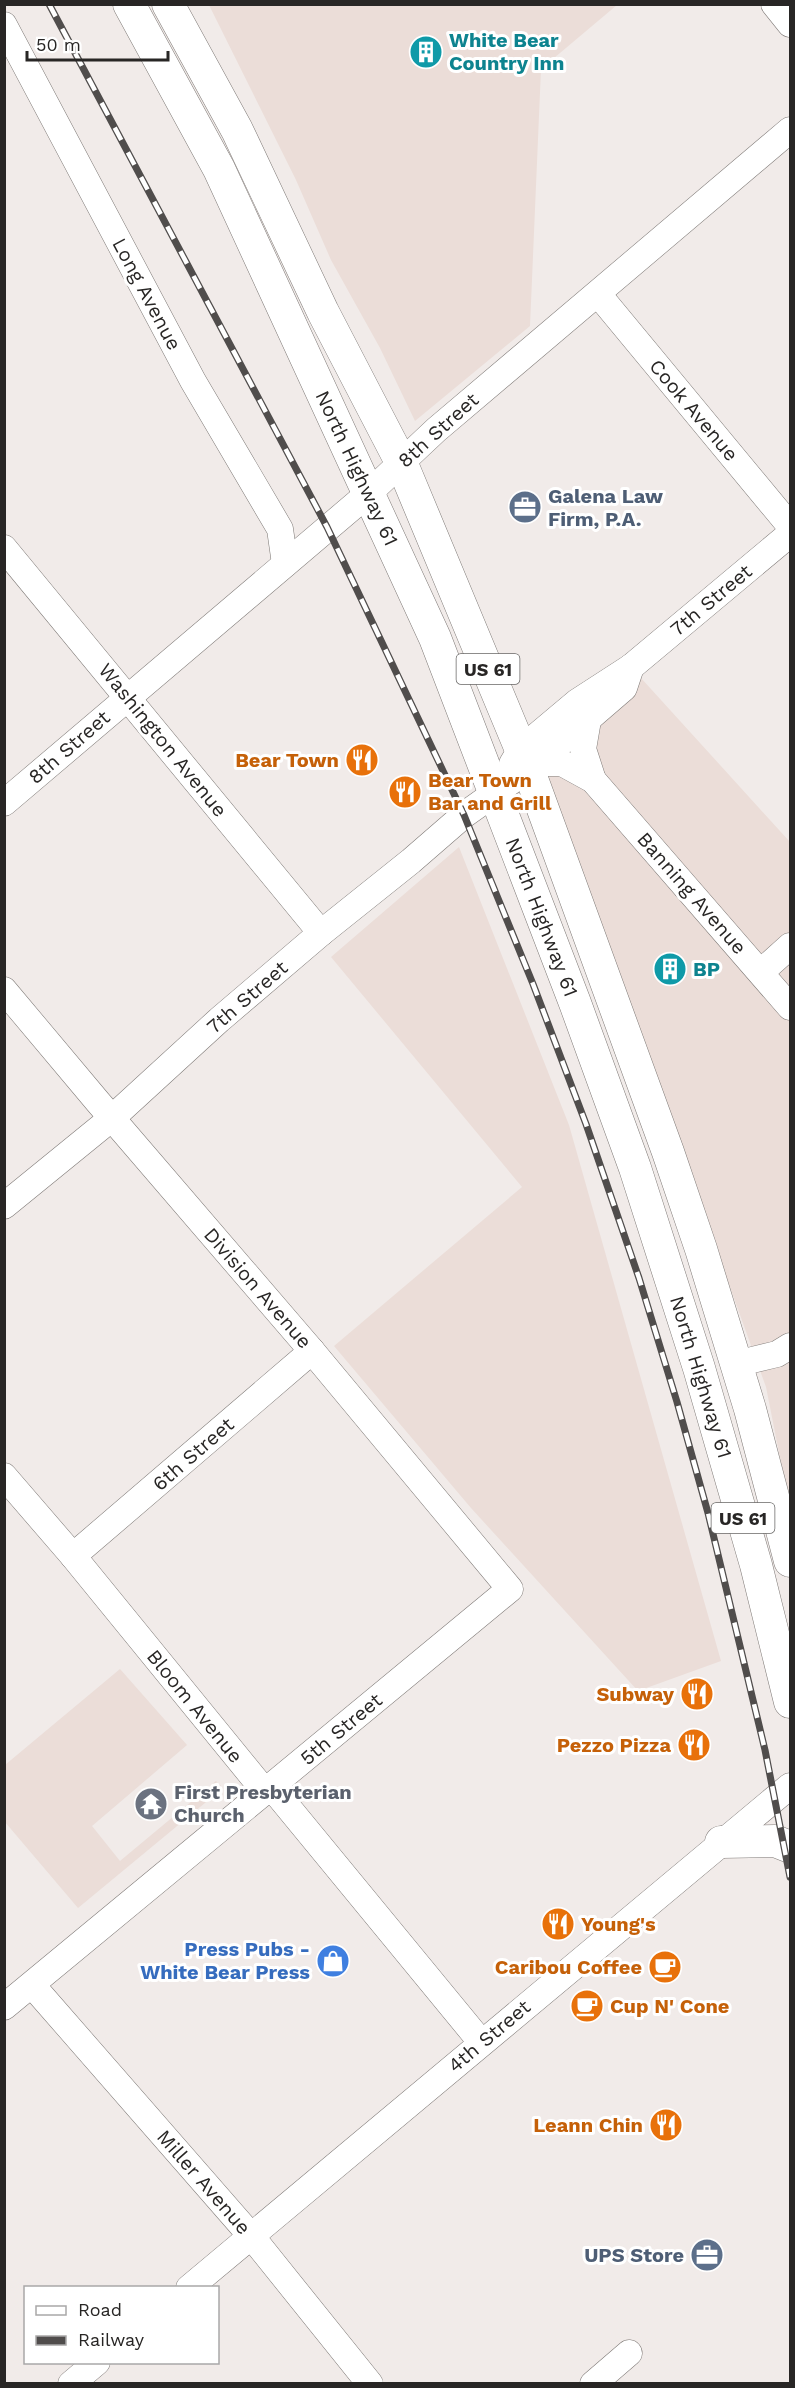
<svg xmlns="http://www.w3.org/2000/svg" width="795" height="2388" viewBox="0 0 795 2388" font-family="'Work Sans',sans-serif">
	<rect width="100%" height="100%" fill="#f1ebe9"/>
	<!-- built -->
	<g fill="#ebddd8">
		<path d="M209,5H617L541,69L530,326L415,421L380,348L331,260L296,180Z"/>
		<path d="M631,667L790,842V1508L766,1387L536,749Z"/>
		<path d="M459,847L569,1125L721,1661L638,1691L471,1508L334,1346L522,1187L331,957Z"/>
		<path d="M120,1669L187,1745L92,1826L120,1861L216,1781L223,1788L78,1908L5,1822V1765Z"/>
	</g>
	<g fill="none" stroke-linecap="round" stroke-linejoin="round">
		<!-- minor casing -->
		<g stroke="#7f7a77" stroke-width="27">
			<g id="minor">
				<path d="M774,4L790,24"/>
				<path d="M4,25L193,381L280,529L285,564"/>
				<path d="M598,294L790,526"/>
				<path d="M4,548L321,933"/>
				<path d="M588,720L583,749L593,780"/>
				<path d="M537,763H562L593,780L790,1007"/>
				<path d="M512,764L521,749L577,702L631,667L790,534"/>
				<path d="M4,803L369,493L436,430L790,130"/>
				<path d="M761,972L790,946"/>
				<path d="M4,990L98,1102L312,1351L510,1589L4,2007"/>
				<path d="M4,1206L112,1118L219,1020L321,933L411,861L464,815L537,763L624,688L631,667"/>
				<path d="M736,1364L777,1354L790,1346"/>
				<path d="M4,1476L73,1556L258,1783L278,1795L481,2042"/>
				<path d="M73,1556L312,1351"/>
				<path d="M32,1985L252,2237L370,2384"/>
				<path d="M189,2288L790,1786"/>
				<path d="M71,2384L97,2362"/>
				<path d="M593,2384L629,2353"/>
			</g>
		</g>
		<!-- major casing -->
		<g stroke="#7f7a77" stroke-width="33">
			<g id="major">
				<path d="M129,4L219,169L435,638L575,1003L635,1168L699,1368L756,1565L790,1702"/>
				<path d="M168,4L237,130L323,312L402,464L524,757L668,1152L701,1249L750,1409L790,1561"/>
				<path d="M721,1842L775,1841L790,1847"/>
			</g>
		</g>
		<!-- minor -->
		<use href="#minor" stroke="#fff" stroke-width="26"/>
		<!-- major -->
		<use href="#major" stroke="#fff" stroke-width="32"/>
		<!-- rail casing -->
		<g stroke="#504d4c" stroke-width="7">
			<path id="rail" d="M49,4L327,527L464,815L533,984L586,1124L639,1278L677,1402L708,1513L765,1750L790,1877"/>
		</g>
		<!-- rail -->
		<use href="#rail" stroke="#fff" stroke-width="4.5" stroke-dasharray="14" stroke-linecap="butt"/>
	</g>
	<!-- icons -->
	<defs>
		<g id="building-disc" transform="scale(1.725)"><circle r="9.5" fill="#0f9aa8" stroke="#fff"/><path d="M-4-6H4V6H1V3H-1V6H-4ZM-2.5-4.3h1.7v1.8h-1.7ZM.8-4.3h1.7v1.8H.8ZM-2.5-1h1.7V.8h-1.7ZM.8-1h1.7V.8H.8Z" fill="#fff"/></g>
		<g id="office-disc" transform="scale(1.725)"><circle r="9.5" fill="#5c6f8a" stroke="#fff"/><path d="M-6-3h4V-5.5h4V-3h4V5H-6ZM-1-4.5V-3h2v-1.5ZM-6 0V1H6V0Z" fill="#fff"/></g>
		<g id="restaurant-disc" transform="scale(1.725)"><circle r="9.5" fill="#e8710a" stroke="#fff"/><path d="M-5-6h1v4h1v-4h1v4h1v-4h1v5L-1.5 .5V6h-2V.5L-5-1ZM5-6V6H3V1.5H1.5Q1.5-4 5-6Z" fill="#fff"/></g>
		<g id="temple-disc" transform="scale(1.725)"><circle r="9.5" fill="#6b7280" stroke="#fff"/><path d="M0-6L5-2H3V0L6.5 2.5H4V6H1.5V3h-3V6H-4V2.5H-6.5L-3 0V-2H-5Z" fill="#fff"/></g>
		<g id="shop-disc" transform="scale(1.725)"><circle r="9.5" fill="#3f7fe0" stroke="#fff"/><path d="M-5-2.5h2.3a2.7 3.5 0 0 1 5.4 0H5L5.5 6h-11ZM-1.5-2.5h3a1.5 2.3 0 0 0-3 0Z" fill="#fff"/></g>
		<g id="cafe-disc" transform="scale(1.725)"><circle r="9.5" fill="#e8710a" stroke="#fff"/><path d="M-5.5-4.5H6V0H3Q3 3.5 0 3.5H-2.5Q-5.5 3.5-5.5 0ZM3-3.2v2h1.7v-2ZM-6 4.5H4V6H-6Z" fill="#fff"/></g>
	</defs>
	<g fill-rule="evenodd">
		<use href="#building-disc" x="426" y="52"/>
		<use href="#office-disc" x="525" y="507"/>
		<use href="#restaurant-disc" x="362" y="760"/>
		<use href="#restaurant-disc" x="405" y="792"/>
		<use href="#building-disc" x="670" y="969"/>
		<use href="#restaurant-disc" x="697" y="1694"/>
		<use href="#restaurant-disc" x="694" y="1745"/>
		<use href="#temple-disc" x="151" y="1804"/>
		<use href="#restaurant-disc" x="558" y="1924"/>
		<use href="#shop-disc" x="333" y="1961"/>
		<use href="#cafe-disc" x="665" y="1967"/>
		<use href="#cafe-disc" x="587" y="2006"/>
		<use href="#restaurant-disc" x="666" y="2125"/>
		<use href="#office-disc" x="707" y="2255"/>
	</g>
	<g text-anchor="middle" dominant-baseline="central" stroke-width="6" stroke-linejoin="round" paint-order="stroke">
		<!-- shield labels -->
		<g fill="#fff" stroke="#686766" stroke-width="1.5">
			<rect x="456.5" y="654" width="63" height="30" rx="4.5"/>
			<rect x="711.5" y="1503" width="63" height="30" rx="4.5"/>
		</g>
		<g font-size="18" font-weight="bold" fill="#282625">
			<text x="488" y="669">US 61</text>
			<text x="743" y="1518">US 61</text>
		</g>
		<!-- culture labels -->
		<g font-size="20" font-weight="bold" fill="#0d838f" stroke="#fff" text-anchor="start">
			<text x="449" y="40">White Bear<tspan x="449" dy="23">Country Inn</tspan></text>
			<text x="693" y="969">BP</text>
		</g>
		<!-- street labels -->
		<g font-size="20" fill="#282625" stroke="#fff">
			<text transform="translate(147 294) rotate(62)">Long Avenue</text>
			<text transform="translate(694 410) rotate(50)">Cook Avenue</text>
			<text transform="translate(438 430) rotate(-42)">8th Street</text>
			<text transform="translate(357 468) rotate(65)">North Highway 61</text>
			<text transform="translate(711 600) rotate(-40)">7th Street</text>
			<text transform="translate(163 740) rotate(51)">Washington Avenue</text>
			<text transform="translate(69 747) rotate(-41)">8th Street</text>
			<text transform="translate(692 893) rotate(49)">Banning Avenue</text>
			<text transform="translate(542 917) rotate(69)">North Highway 61</text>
			<text transform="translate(247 997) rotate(-41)">7th Street</text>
			<text transform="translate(258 1288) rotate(49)">Division Avenue</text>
			<text transform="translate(701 1377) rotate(73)">North Highway 61</text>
			<text transform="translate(193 1454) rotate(-41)">6th Street</text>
			<text transform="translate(195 1706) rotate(51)">Bloom Avenue</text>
			<text transform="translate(341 1729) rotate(-40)">5th Street</text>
			<text transform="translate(489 2036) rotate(-40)">4th Street</text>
			<text transform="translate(204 2182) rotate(49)">Miller Avenue</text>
		</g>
		<!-- service labels -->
		<g font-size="20" font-weight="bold" fill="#4e5e75" stroke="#fff" text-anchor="start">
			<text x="548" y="496">Galena Law<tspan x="548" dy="23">Firm, P.A.</tspan></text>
			<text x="684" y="2255" text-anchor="end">UPS Store</text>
		</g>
		<!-- food labels -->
		<g font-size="20" font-weight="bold" fill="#c56008" stroke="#fff" text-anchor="end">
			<text x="339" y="760">Bear Town</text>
			<text x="428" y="780" text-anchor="start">Bear Town<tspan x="428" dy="23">Bar and Grill</tspan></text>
			<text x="674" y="1694">Subway</text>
			<text x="671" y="1745">Pezzo Pizza</text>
			<text x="581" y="1924" text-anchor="start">Young's</text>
			<text x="642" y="1967">Caribou Coffee</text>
			<text x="610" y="2006" text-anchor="start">Cup N' Cone</text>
			<text x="643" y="2125">Leann Chin</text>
		</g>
		<!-- worship labels -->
		<g font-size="20" font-weight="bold" fill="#5b616d" stroke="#fff" text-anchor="start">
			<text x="174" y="1792">First Presbyterian<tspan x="174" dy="23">Church</tspan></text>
		</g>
		<!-- shop labels -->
		<g font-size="20" font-weight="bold" fill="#366cbe" stroke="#fff" text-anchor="end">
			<text x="310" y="1949">Press Pubs -<tspan x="310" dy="23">White Bear Press</tspan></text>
		</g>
	</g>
	<!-- border -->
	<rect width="795" height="2388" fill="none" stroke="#282625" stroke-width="12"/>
	<!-- legend -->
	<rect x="24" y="2286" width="195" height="78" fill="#ffffff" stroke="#a9a8a8" stroke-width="1.5"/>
	<rect x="36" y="2306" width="30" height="9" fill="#ffffff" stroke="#a9a8a8" stroke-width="1.5"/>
	<text x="78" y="2316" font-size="18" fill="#282625">Road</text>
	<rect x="36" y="2336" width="30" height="9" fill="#504d4c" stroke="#a9a8a8" stroke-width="1.5"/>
	<text x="78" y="2346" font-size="18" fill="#282625">Railway</text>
	<!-- scale -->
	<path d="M27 51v9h141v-9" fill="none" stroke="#282625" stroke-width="3"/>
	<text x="36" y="51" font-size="18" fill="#282625" stroke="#ffffff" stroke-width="4.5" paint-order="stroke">50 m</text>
</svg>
